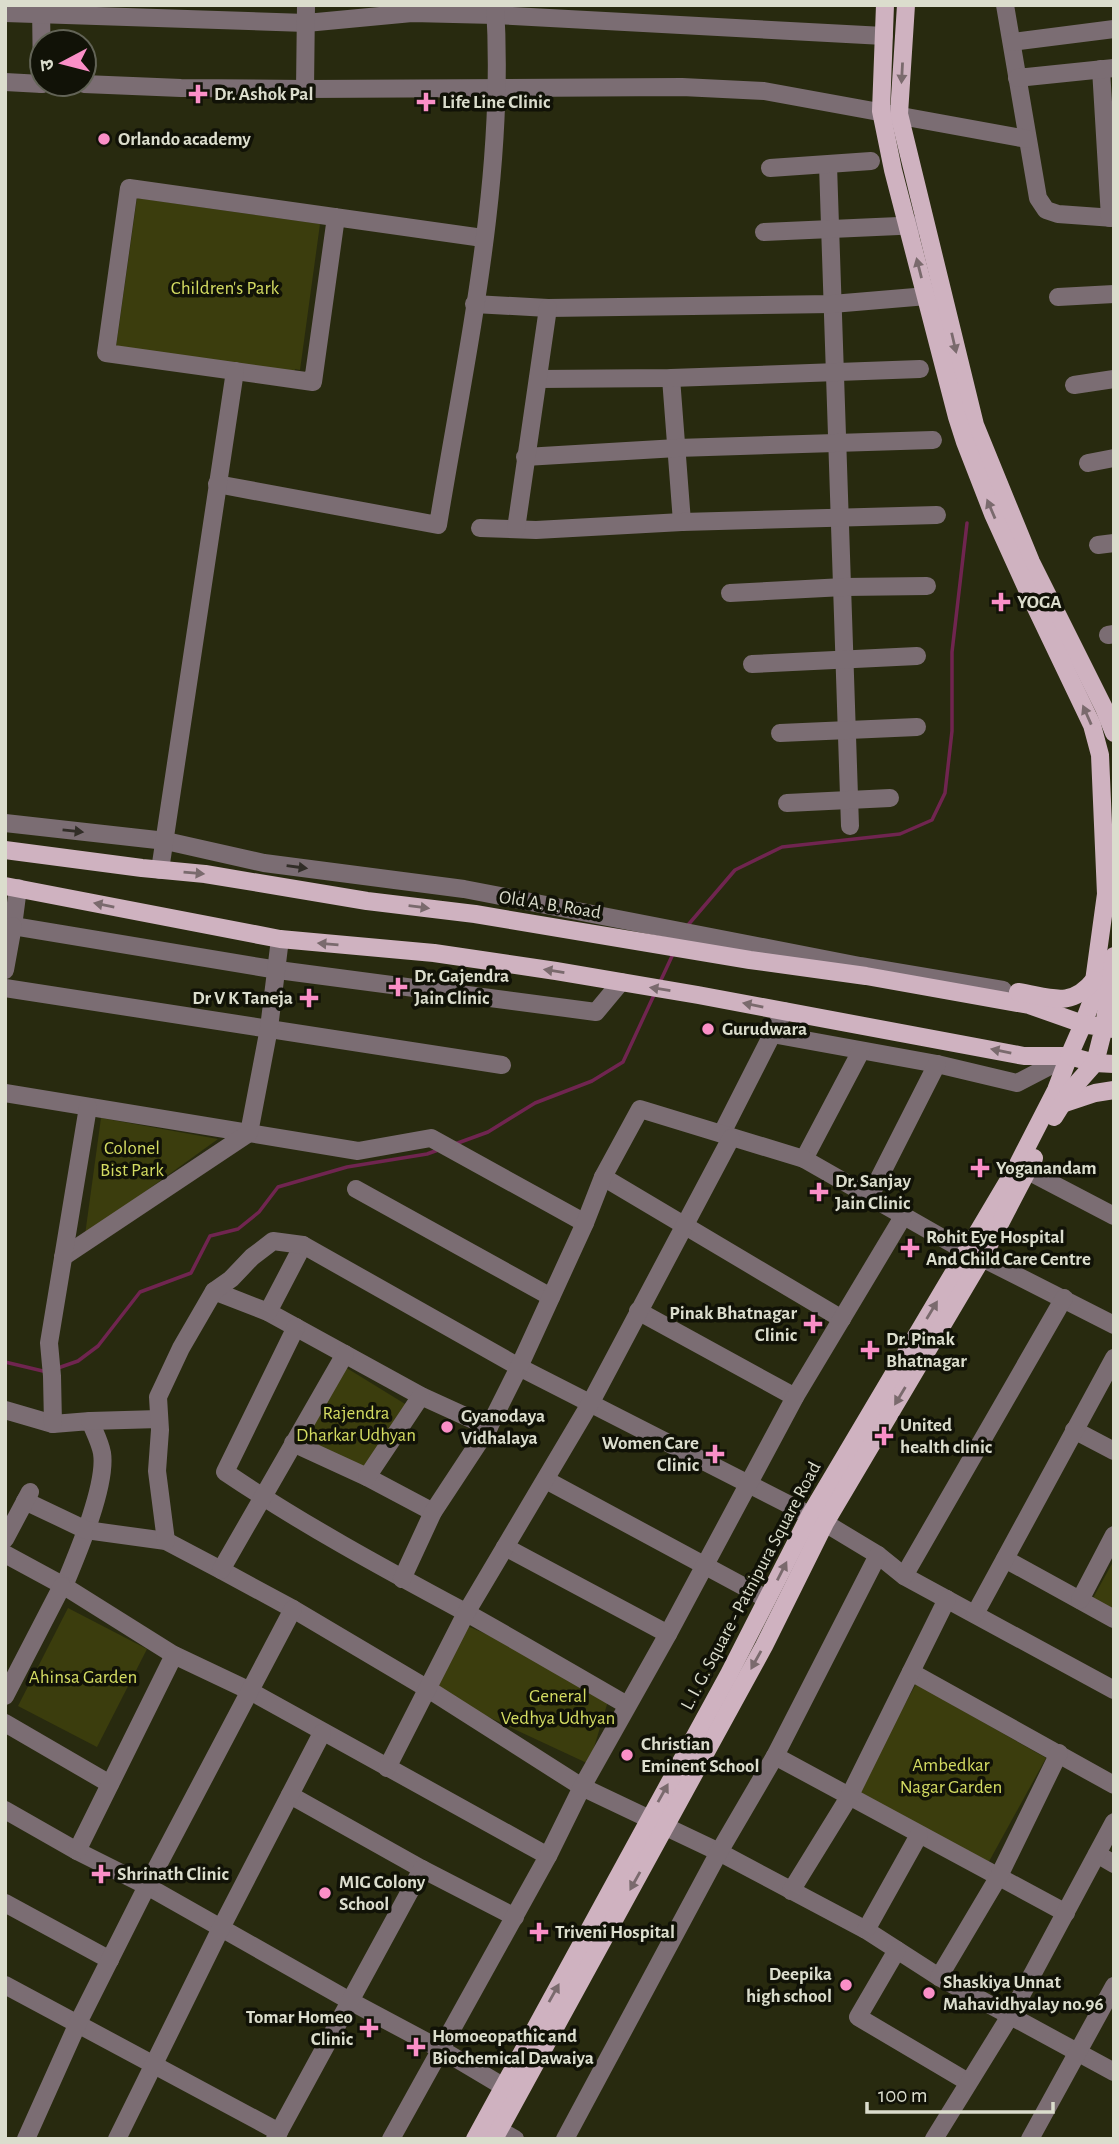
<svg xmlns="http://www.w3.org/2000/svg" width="1119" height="2144" viewBox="0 0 1119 2144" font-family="'Alegreya Sans','Noto Sans Devanagari',sans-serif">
	<rect width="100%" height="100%" fill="#282a0f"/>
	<!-- green -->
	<g fill="#3b3d0d">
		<path d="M137,198L320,224L300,370L295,369L294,373L116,347Z"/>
		<path d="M101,1118L218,1139L85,1235Z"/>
		<path d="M345,1367L410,1407L367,1480L301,1440Z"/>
		<path d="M1114,1560V1609L1093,1598Z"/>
		<path d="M68,1608L147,1649L97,1747L18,1706Z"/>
		<path d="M465,1625L612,1688L589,1764L435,1692Z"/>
		<path d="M916,1684L1046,1758L986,1867L856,1793Z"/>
	</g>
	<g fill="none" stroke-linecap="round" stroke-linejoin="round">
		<!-- stream -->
		<g stroke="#702550" stroke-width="3.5">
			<path d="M688,925L735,870L782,847L900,834L932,820L945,793L952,731V652L967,523"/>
			<path d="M660,982L673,954"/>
			<path d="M455,1144L488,1132L535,1103L592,1081L623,1062L654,995"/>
			<path d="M5,1362L47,1372"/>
			<path d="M58,1368L78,1361L98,1346L140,1292L191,1273L210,1236L238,1229L259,1212L278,1187L347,1167L427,1154L438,1150"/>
		</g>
		<!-- minor -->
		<g stroke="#7b6d73" stroke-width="18">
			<path d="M41,5L42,84"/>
			<path d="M1005,5L1038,198L1046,210L1058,214L1114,218"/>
			<path d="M5,13L306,23L412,13L495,15L884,36"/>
			<path d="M1012,42L1114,29"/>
			<path d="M1101,69L1110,218"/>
			<path d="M1017,78L1114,68"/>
			<path d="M5,82L42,84"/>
			<path d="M84,84L181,88L305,89L682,87L764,91L1027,139"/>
			<path d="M305,89L306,5"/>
			<path d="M828,165L850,826"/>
			<path d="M770,168L871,161"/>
			<path d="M336,217L313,382L106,353L129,188C247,205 365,222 483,238"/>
			<path d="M764,232L921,225"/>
			<path d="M1058,297L1114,294"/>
			<path d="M474,304L548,308L832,304L939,295"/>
			<path d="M671,378L682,522"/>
			<path d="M538,379L671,378L920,369"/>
			<path d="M1074,385L1114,379"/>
			<path d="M525,457L677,448L933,440"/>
			<path d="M1088,463L1114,458"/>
			<path d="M217,484L438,525C466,354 506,179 495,5"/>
			<path d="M480,528L536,530L682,522L937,515"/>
			<path d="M516,529L548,308"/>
			<path d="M1098,545L1114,543"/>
			<path d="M730,593L844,587L927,586"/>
			<path d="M1108,635L1114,634"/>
			<path d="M752,664L917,656"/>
			<path d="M780,733L917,727"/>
			<path d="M787,803L890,798"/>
			<path d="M5,823L166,841L264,863L464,889L860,966L1003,990"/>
			<path d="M160,870L235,371"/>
			<path d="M18,888L13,926L278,970L596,1012L621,982"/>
			<path d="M5,970L13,926"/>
			<path d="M5,988L502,1065"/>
			<path d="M772,1034L937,1064L1017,1083L1069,1056"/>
			<path d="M5,1093L358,1151L431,1138L585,1223"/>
			<path d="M722,1133L784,1011"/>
			<path d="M804,1159L861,1051"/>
			<path d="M1028,1171L1114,1216"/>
			<path d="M603,1177L842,1319"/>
			<path d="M356,1189L551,1297"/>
			<path d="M870,1196L937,1064"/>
			<path d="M63,1257L249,1133L269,1028L280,939"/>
			<path d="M982,1258L1114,1325"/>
			<path d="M214,1291L268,1312L421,1396L489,1427"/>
			<path d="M638,1311L795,1397"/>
			<path d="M268,1312L303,1245"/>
			<path d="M296,1327L225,1472C302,1524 383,1568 465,1612C519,1642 573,1674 627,1705"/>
			<path d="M5,1410L53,1424L90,1421C94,1431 100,1442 102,1453C107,1485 77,1555 64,1586"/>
			<path d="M90,1421L159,1419"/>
			<path d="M53,1424L52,1376L49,1343L88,1107"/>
			<path d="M1074,1430L1114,1451"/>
			<path d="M293,1443L367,1477L433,1512"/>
			<path d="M367,1477L421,1396"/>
			<path d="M546,1480L767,1599"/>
			<path d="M25,1501L86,1530L166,1541L221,1570L293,1609L428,1689L582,1787L719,1852L866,1930L939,1977L1114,2072"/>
			<path d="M5,1539L30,1492"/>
			<path d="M166,1541L157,1471L160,1430L158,1397L181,1348L214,1291L231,1279L252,1257L273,1241L303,1245L519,1367L825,1523L878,1555L904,1576L1114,1690"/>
			<path d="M505,1547L668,1634"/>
			<path d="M5,1554L64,1586L174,1655L250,1691L548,1856"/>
			<path d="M1005,1559L1114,1619"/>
			<path d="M221,1570L345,1354"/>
			<path d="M904,1576L1064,1298"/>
			<path d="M402,1579L433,1512L489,1427L519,1367L585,1223L603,1177L640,1109L804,1159L967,1252"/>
			<path d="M1080,1600L1114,1535"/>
			<path d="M975,1614L1114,1358"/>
			<path d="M911,1672L1114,1785"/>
			<path d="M5,1696L62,1586"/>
			<path d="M5,1723L110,1784"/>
			<path d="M775,1756L1066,1913"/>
			<path d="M387,1768L466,1613L591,1402L731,1138"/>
			<path d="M290,1795L422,1869L515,1917"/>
			<path d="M5,1810L77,1851L147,1886L350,2001L442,2050L516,2094"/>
			<path d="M77,1851L174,1655"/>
			<path d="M1097,1854L1114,1864"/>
			<path d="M791,1891L849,1797L947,1599"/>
			<path d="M5,1903L110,1960"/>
			<path d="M866,1930L919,1835"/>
			<path d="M897,1950L858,2017L968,2082"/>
			<path d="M939,1977L999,1876L1059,1753"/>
			<path d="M5,1985L279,2132"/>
			<path d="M487,2123L515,2139"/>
			<path d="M26,2139L78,2023L147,1886L293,1609"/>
			<path d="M117,2139L221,1928L322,1733"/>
			<path d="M275,2139L422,1869"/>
			<path d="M391,2139L548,1856L582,1787L668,1634L795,1397L904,1215"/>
			<path d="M565,2139L719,1852L775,1756L878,1555"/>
			<path d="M934,2139L1010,2016L1114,1822"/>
			<path d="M1030,2139L1114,1986"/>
		</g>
		<!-- major -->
		<g stroke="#cfb2c0" stroke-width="18">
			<path d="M906,5L899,114L975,425L1031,562L1104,708L1114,733"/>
			<path d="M5,850L142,868L205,874L367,901L475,914L750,960L866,976L1029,1005L1083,1024L1091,1003L1106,894L1100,755L1092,725L1027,589L993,514L965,442L957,417L893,170L881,111L885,5"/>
			<path d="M5,886L280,939L434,953L556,971L698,995L1024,1056H1069L1056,1090L1017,1166L810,1515L729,1674L475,2139"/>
			<path d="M1114,956L1104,1027L1095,1063L1069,1056L1083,1024L1114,1029"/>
			<path d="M1018,992C1050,997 1071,1009 1094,980"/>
			<path d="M1062,1104L1095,1093L1114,1090"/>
			<path d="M1054,1117L1071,1090L1095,1063L1114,1064"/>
			<path d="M494,2139L764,1646L825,1523L982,1258L1034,1158"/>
		</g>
	</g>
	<!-- one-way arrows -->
	<defs><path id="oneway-solid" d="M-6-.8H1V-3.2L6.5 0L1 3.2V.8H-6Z" transform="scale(1.75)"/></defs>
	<g fill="#7a6a6d">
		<use href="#oneway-solid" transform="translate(902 73) rotate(93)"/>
		<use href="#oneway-solid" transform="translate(919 268) rotate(-104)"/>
		<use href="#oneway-solid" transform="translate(954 343) rotate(77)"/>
		<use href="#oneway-solid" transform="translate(991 509) rotate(-113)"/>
		<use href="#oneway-solid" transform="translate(1087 715) rotate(-114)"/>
		<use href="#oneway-solid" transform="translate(194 873) rotate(5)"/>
		<use href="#oneway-solid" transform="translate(104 905) rotate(-169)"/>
		<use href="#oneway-solid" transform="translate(419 907) rotate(7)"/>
		<use href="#oneway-solid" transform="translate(328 944) rotate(-175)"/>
		<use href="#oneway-solid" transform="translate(554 971) rotate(-171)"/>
		<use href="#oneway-solid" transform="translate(660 989) rotate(-171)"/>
		<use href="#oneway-solid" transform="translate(753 1005) rotate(-169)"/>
		<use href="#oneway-solid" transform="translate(1001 1051) rotate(-169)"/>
		<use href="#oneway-solid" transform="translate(932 1310) rotate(-59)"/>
		<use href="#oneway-solid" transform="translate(900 1396) rotate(121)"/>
		<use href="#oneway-solid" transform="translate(782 1571) rotate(-63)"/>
		<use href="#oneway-solid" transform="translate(756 1660) rotate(119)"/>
		<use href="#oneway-solid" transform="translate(663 1793) rotate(-61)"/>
		<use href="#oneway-solid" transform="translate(635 1881) rotate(119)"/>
		<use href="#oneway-solid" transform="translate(554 1993) rotate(-61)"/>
	</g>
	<g fill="#312d27">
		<use href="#oneway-solid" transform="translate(73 831) rotate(6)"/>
		<use href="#oneway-solid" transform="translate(297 867) rotate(8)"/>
	</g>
	<!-- markers -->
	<g fill="#fa8fc7" stroke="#111207" stroke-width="2.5">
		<path d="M194.5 83.5h7v7h7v7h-7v7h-7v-7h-7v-7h7z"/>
		<path d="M422.5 91.5h7v7h7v7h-7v7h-7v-7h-7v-7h7z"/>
		<circle cx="104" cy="139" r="7"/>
		<path d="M997.5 591.5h7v7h7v7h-7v7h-7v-7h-7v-7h7z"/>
		<path d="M394.5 976.5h7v7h7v7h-7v7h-7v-7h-7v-7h7z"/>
		<path d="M305.5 987.5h7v7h7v7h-7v7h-7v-7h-7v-7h7z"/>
		<circle cx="708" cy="1029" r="7"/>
		<path d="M976.5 1157.5h7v7h7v7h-7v7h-7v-7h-7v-7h7z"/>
		<path d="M815.5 1181.5h7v7h7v7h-7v7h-7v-7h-7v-7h7z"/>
		<path d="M906.5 1237.5h7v7h7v7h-7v7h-7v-7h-7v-7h7z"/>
		<path d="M809.5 1313.5h7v7h7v7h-7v7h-7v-7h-7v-7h7z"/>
		<path d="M866.5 1339.5h7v7h7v7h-7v7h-7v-7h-7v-7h7z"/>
		<circle cx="447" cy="1427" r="7"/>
		<path d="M880.5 1425.5h7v7h7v7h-7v7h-7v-7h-7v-7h7z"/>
		<path d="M711.5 1443.5h7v7h7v7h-7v7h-7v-7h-7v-7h7z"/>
		<circle cx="627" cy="1755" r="7"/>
		<path d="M97.5 1863.5h7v7h7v7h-7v7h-7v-7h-7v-7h7z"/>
		<circle cx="325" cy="1893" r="7"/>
		<path d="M535.5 1921.5h7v7h7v7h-7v7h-7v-7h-7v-7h7z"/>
		<circle cx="846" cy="1985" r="7"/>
		<circle cx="929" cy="1993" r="7"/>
		<path d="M365.5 2017.5h7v7h7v7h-7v7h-7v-7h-7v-7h7z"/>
		<path d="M412.5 2036.5h7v7h7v7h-7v7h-7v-7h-7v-7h7z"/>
	</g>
	<g text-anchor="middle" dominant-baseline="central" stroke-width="7" stroke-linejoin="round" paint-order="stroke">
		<!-- poi labels -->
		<g font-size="19" font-weight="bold" fill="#dbddcd" stroke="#111207" text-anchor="start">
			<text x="214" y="94">Dr. Ashok Pal</text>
			<text x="442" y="102">Life Line Clinic</text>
			<text x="118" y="139">Orlando academy</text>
			<text x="1017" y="602">YOGA</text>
			<text x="414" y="976">Dr. Gajendra<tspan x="414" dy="22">Jain Clinic</tspan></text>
			<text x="293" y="998" text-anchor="end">Dr V K Taneja</text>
			<text x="722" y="1029">Gurudwara</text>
			<text x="996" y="1168">Yoganandam</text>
			<text x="835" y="1181">Dr. Sanjay<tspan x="835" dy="22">Jain Clinic</tspan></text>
			<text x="926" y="1237">Rohit Eye Hospital<tspan x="926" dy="22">And Child Care Centre</tspan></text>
			<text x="797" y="1313" text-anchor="end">Pinak Bhatnagar<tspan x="797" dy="22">Clinic</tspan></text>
			<text x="886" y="1339">Dr. Pinak<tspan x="886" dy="22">Bhatnagar</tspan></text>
			<text x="461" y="1416">Gyanodaya<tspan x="461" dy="22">Vidhalaya</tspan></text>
			<text x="900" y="1425">United<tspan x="900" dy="22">health clinic</tspan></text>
			<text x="699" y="1443" text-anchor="end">Women Care<tspan x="699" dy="22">Clinic</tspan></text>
			<text x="641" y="1744">Christian<tspan x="641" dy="22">Eminent School</tspan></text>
			<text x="117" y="1874">Shrinath Clinic</text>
			<text x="339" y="1882">MIG Colony<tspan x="339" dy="22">School</tspan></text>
			<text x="555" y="1932">Triveni Hospital</text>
			<text x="832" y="1974" text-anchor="end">Deepika<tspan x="832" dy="22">high school</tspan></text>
			<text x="943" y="1982">Shaskiya Unnat<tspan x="943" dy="22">Mahavidhyalay no.96</tspan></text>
			<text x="353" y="2017" text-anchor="end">Tomar Homeo<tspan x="353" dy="22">Clinic</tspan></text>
			<text x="432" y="2036">Homoeopathic and<tspan x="432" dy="22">Biochemical Dawaiya</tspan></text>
		</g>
		<!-- park labels -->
		<g font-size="19" fill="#d4dc62" stroke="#111207">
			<text x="225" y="288">Children's Park</text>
			<text x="132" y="1148">Colonel<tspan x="132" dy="22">Bist Park</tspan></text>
			<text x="356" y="1413">Rajendra<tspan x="356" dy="22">Dharkar Udhyan</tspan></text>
			<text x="83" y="1677">Ahinsa Garden</text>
			<text x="558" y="1696">General<tspan x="558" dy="22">Vedhya Udhyan</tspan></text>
			<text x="951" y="1765">Ambedkar<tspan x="951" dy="22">Nagar Garden</tspan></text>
		</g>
		<!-- street labels -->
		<g font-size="19" fill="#dbddcd" stroke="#111207">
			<text transform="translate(550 905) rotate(9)">Old A. B. Road</text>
			<text transform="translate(751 1586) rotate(-62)">L. I. G. Square - Patnipura Square Road</text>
		</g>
	</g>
	<!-- border -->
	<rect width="1119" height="2144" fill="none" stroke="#dbddcd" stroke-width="14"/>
	<!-- north arrow -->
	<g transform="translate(63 63) rotate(263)"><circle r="33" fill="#111207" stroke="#626356" stroke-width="2"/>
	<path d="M0-5L12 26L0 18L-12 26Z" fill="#fa8fc7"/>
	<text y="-10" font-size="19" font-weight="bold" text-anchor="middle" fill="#dbddcd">उ</text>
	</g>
	<!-- scale -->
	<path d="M867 2102v10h186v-10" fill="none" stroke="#dbddcd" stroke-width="3.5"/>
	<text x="878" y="2102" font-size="21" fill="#dbddcd" stroke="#111207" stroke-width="5" paint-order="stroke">100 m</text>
</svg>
